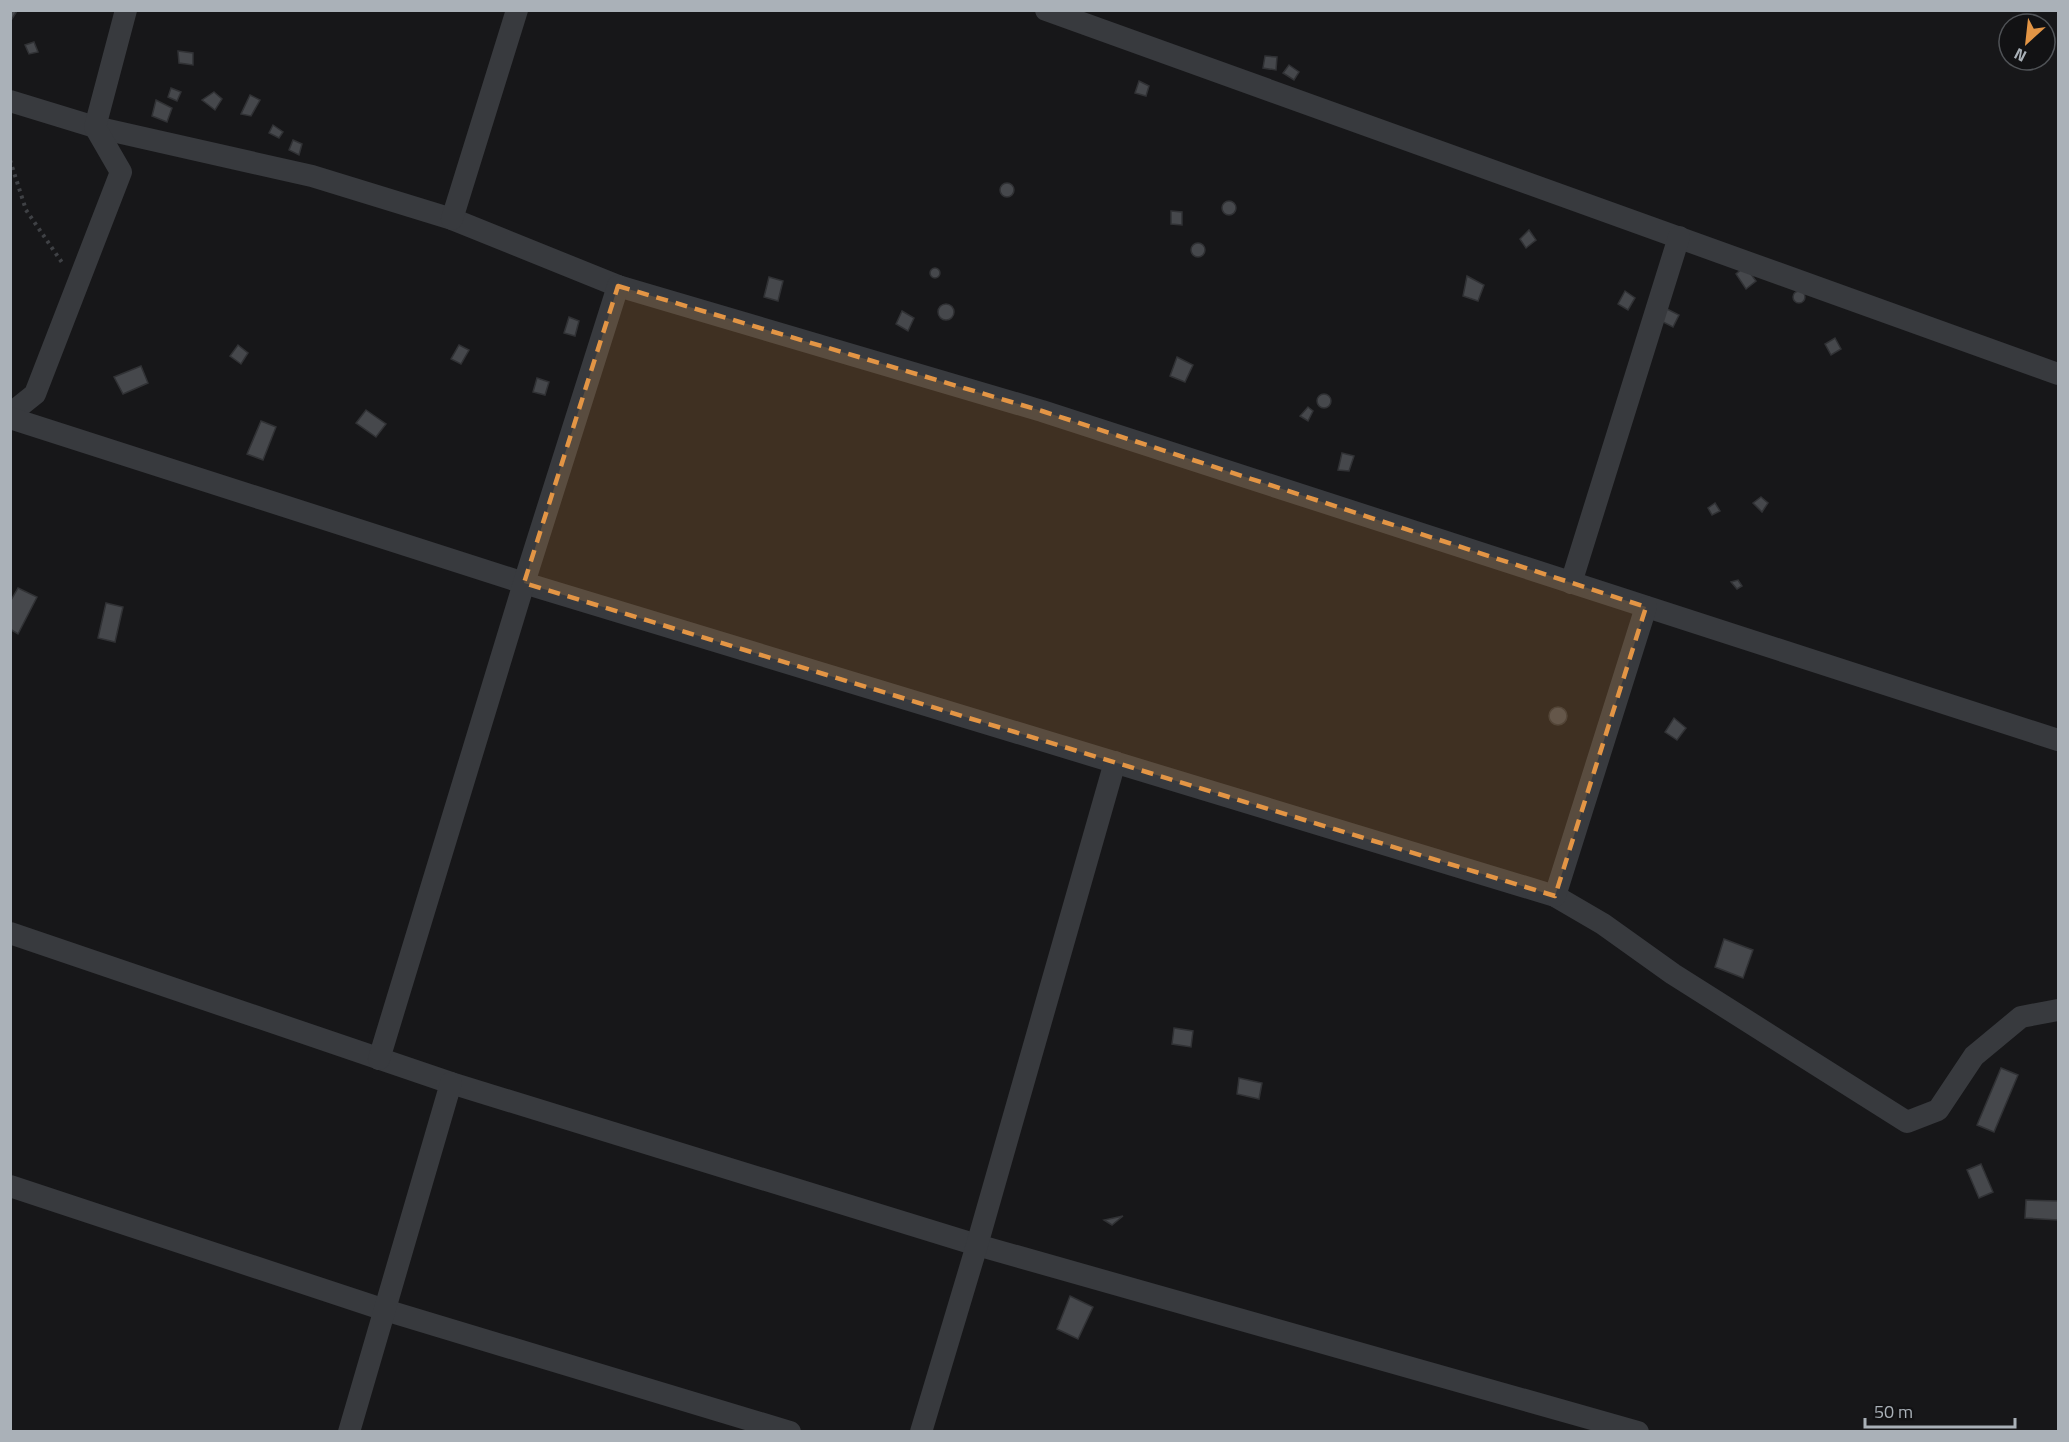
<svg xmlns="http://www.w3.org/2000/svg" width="2069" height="1442" viewBox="0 0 2069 1442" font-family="'Titillium Web',sans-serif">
	<rect width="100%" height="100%" fill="#171719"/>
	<!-- building -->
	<g fill="#46484c" stroke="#313235" stroke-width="1.5">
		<path d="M10,10L17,11L10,22Z"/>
		<path d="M34,42L38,52L29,54L25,45Z"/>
		<path d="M178,51L193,53V65L179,63Z"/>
		<path d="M1265,56L1277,57L1276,70L1263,68Z"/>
		<path d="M1289,65L1299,72L1294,80L1283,73Z"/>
		<path d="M1139,81L1149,86L1146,96L1135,93Z"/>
		<path d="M171,88L181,92L177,101L168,97Z"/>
		<path d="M214,92L222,99L215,110L202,100Z"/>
		<path d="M250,95L260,100L251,116L241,114Z"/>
		<path d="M156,100L172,108L167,122L152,116Z"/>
		<path d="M273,125L283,132L279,138L269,133Z"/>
		<path d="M293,140L302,144L299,155L289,150Z"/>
		<circle cx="1007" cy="190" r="7"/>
		<circle cx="1229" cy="208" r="7"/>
		<path d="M1171,211L1182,212V225L1171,224Z"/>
		<path d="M1529,230L1536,240L1526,248L1520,239Z"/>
		<circle cx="1198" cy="250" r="7"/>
		<path d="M1745,266L1756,281L1746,289L1736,274Z"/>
		<circle cx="935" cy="273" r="5"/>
		<path d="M1467,276L1484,285L1478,301L1463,296Z"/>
		<path d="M769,277L783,281L778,301L764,297Z"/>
		<path d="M1625,291L1635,298L1628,310L1618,304Z"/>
		<circle cx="1799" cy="297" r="6"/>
		<circle cx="946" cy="312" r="8"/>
		<path d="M1667,309L1679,315L1673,327L1661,321Z"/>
		<path d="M902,311L914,318L908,331L896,324Z"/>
		<path d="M569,317L579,321L575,336L564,333Z"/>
		<path d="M1835,338L1841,349L1831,355L1825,344Z"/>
		<path d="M238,345L248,353L241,364L230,356Z"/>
		<path d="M459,345L469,350L461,364L451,359Z"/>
		<path d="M1177,357L1193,365L1185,382L1170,376Z"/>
		<path d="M141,366L148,383L123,394L114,377Z"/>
		<path d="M537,378L549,382L545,395L533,392Z"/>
		<circle cx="1324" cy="401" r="7"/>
		<path d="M1308,407L1313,411L1308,421L1300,416Z"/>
		<path d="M366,410L386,424L376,437L356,423Z"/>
		<path d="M261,421L276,427L263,460L247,454Z"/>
		<path d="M1342,453L1354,456L1349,471L1338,470Z"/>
		<path d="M1761,497L1768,503L1762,512L1753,503Z"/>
		<path d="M1715,503L1720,511L1712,515L1708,508Z"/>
		<path d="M1738,580L1742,586L1737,589L1731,582Z"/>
		<path d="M18,588L37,597L18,634L10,629V602Z"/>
		<path d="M106,603L123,607L115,642L98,638Z"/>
		<circle cx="1558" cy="716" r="9"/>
		<path d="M1674,718L1686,728L1677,740L1665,732Z"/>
		<path d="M1724,939L1753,950L1743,978L1715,967Z"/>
		<path d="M1174,1028L1193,1031L1191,1047L1172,1044Z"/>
		<path d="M2001,1068L2018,1075L1994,1132L1977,1125Z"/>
		<path d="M1239,1078L1262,1083L1259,1099L1237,1094Z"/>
		<path d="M1981,1164L1993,1192L1979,1198L1967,1170Z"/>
		<path d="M2026,1200L2058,1201V1220L2025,1218Z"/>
		<path d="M1123,1216L1112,1225L1104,1220Z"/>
		<path d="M1070,1296L1093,1307L1078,1339L1057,1329Z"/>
	</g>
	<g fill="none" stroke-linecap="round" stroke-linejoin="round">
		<!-- path -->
		<path stroke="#3f4145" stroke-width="4" stroke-dasharray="3 4.5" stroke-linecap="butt" d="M10,160L26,210L63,264"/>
		<!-- minor -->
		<g stroke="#383a3e" stroke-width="22">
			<path d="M1046,10L2058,374"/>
			<path d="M10,101L95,127L312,176L452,219L618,286L1042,411L2058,740"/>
			<path d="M452,219L517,10"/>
			<path d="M10,414L35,394L121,172L95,127L126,10"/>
			<path d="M10,418L524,583L1555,896L1603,924L1673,974L1907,1122L1938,1110L1974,1056L2021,1017L2058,1010"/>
			<path d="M1571,583L1679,237"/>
			<path d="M1555,896L1646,607"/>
			<path d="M10,933L451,1083L977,1245L1638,1432"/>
			<path d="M379,1059L524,583L618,286"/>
			<path d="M10,1186L385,1310L790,1432"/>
			<path d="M349,1432L451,1083"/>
			<path d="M921,1432L977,1245L1115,762"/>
		</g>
	</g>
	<!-- marked area -->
	<path fill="#e39545" fill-opacity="0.2" stroke="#e39545" stroke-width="4.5" stroke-dasharray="12 8" stroke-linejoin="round" d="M618,286L1042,411L1646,607L1555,896L524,583Z"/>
	<!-- border -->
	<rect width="2069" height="1442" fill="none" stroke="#aab1b8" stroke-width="24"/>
	<!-- north arrow -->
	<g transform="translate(2027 42) rotate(207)"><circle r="28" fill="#121214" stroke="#4f5256" stroke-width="1.5"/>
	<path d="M0-4.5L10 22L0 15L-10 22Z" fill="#e39545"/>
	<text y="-9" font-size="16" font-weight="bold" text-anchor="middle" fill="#aab1b8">N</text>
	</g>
	<!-- scale -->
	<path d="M1865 1418v9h150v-9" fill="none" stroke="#aab1b8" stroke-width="3"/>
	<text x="1874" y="1418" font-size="18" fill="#aab1b8" stroke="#121214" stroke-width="4.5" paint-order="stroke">50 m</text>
</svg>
